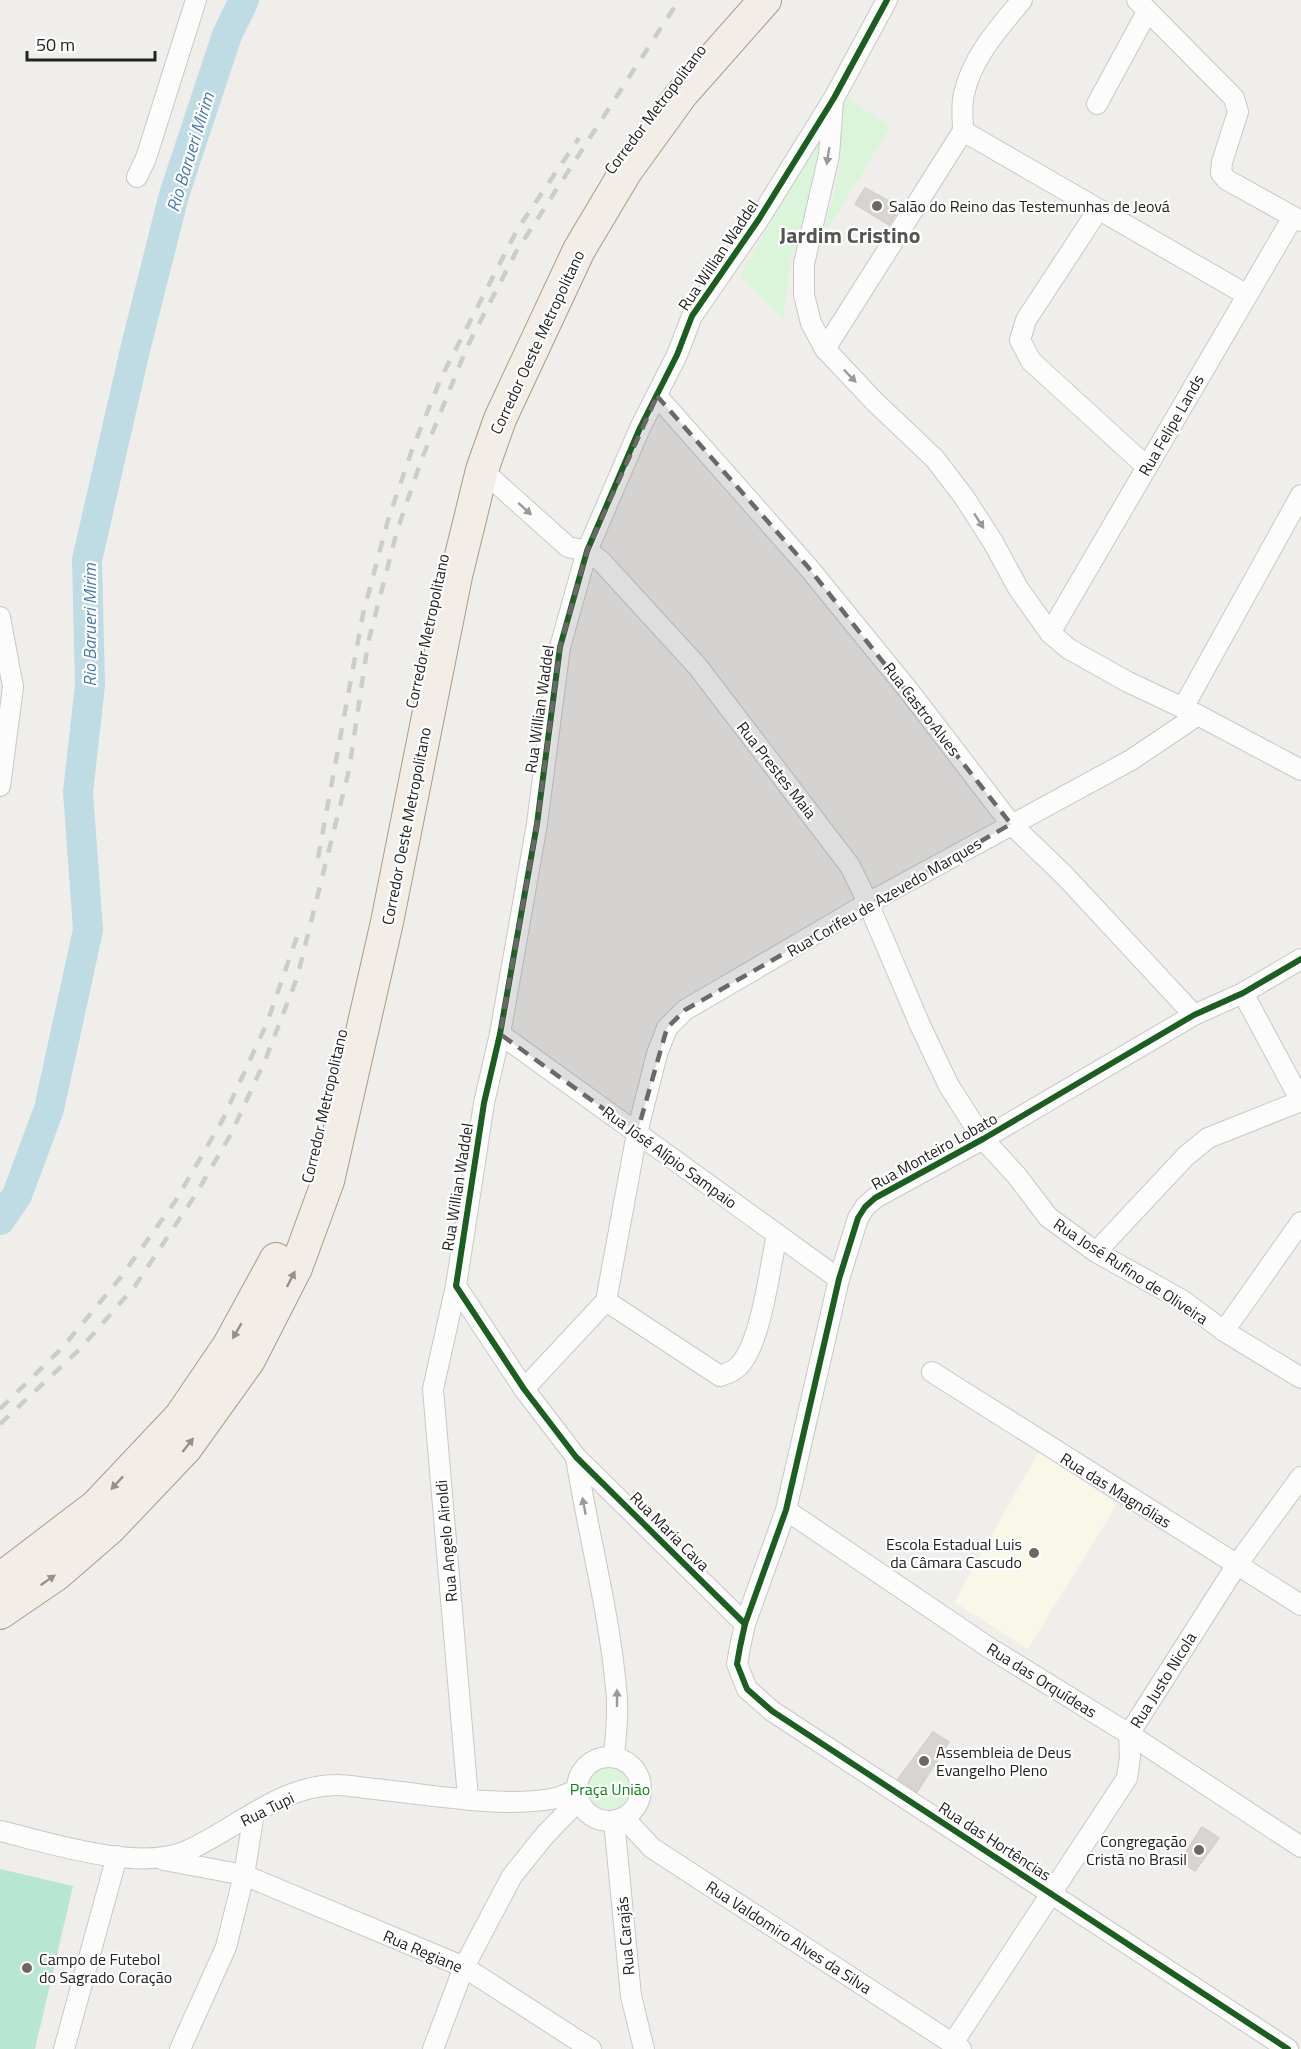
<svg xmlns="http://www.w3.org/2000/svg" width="1301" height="2049" viewBox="0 0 1301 2049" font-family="'Titillium Web',sans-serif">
	<rect width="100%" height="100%" fill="#f0eeeb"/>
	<!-- education -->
	<path fill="#f8f7e8" d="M1039,1451L1117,1504L1028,1649L954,1602Z"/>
	<!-- park -->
	<g fill="#daf5da">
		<path d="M842,95L890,127L821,240C827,216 836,191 839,166C842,142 836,118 842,95Z"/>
		<path d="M815,144H822L825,151L790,264L783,320L740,276Z"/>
		<circle cx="610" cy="1788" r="22"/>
	</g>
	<!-- pitch -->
	<path fill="#b7e6d2" d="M0,1869L73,1886L35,2049H0Z"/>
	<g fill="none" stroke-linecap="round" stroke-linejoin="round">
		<!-- river -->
		<path stroke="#bfdbe3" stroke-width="30" d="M0,1220L17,1195L49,1109L88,930L78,792L90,685L87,560L135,350L174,195L227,35L244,0"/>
	</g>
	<!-- building -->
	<g fill="#d7d4d2" stroke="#d3d0cc" stroke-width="1.5">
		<path d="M865,188L900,207L889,225L855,204Z"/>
		<path d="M933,1732L949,1742L917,1792L898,1779Z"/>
		<path d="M1202,1827L1219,1838L1195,1871L1180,1861Z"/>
	</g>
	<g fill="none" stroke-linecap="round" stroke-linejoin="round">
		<!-- minor casing -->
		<g stroke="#c9c8c7" stroke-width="22">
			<g id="minor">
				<path d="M1137,0L1234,98L1238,112L1222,162L1221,173L1227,180L1301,221"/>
				<path d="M833,101L829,155L804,264V295L811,323L825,349L874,401L935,459L964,497L993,542L1018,588L1050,633L1069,649L1128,682L1198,715L1301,770"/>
				<path d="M1097,104L1147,12"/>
				<path d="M963,131C963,119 961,105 964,94C972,57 999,28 1022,0"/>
				<path d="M137,177L146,158L196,0"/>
				<path d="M1098,210L1026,320L1020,340L1031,361L1147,467"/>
				<path d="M825,349L963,131L1247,295"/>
				<path d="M657,396L808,567L909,691L1011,824L1065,876L1194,1015"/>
				<path d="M482,470L568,547L587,551L601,561L698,667L850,866L868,903L920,1025L949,1086L983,1139L1017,1176L1048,1217L1096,1252L1182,1300L1224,1331L1301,1378"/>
				<path d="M0,617L13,687L0,786"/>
				<path d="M1050,633L1293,217"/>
				<path d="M1183,708L1301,495"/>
				<path d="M1243,993L1301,1101"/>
				<path d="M500,1034L839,1279"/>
				<path d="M1096,1252L1186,1156L1208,1138L1301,1101"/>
				<path d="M456,1286L433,1389L468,1798"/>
				<path d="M606,1301L720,1376C729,1373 737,1370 743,1361C762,1334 770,1268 777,1234"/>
				<path d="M1224,1331L1301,1222"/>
				<path d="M932,1372L1301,1605"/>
				<path d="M524,1389L606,1301L637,1133L657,1054L667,1028L685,1010L868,903L1131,760L1198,715"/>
				<path d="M576,1457C588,1534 609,1610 616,1688C619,1710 616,1734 614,1756"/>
				<path d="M786,1510L988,1647L1129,1734L1301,1847"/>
				<path d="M745,1624L576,1457L524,1389L456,1286L484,1103L500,1034L537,824L560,647L587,551L640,428L677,355L692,316L759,219L834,98L887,0"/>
				<circle cx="609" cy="1789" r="32"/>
				<path d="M624,1818L652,1848L961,2049"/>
				<path d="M614,1821L631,1996L644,2049"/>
				<path d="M0,1831C50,1843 135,1871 184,1852C234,1831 279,1785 337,1785C349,1785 362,1788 374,1789C426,1794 500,1808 551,1799C560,1798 568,1793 577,1790"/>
				<path d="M164,1860L244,1875L464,1967L591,2049"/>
				<path d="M953,2043L1127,1778L1130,1757L1129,1734L1236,1566L1301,1477"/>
				<path d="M64,2049L117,1856"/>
				<path d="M180,2049L226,1947L244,1875L254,1813"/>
				<path d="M433,2049L464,1967L512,1876L545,1835L579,1800"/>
				<path d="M1288,2049L772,1711L747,1689L737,1664L740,1647L745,1624L786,1510L839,1279L858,1218L865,1207L875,1198L983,1139L1194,1015L1243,993L1301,959"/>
			</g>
		</g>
		<!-- primary casing -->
		<g stroke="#a79c86" stroke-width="34">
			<g id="primary">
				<path d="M0,1579L96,1506L180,1417L229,1345L276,1259"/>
				<path d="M0,1613L57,1574L109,1529L186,1448L249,1360L296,1268L328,1181L387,922L456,576L482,470L500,419L579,250L626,171L681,95L765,0"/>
			</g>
		</g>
		<!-- minor -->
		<use href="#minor" stroke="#fdfcfc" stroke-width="20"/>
		<!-- primary -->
		<use href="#primary" stroke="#f3ede7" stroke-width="32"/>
		<!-- rail -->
		<g stroke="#ccc" stroke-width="4.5" stroke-dasharray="12 12" stroke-linecap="butt">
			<path d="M318,858L363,614L388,520L412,450L441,378L517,230L579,138"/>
			<path d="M0,1409L62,1348L121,1277L176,1200L222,1121L267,1023L300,928"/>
			<path d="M0,1424L81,1348L135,1286L196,1194L231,1134L266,1058L297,978L349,770L368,643L397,531L421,461L467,347L516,252L679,0"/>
		</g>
		<!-- cycleway casing -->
		<g stroke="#fff" stroke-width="10">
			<g id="cycleway">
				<path d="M745,1624L576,1457L524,1389L456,1286L484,1103L500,1034L537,824L560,647L587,551L640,428L677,355L692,316L759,219L834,98L887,0"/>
				<path d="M1288,2049L772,1711L747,1689L737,1664L740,1647L745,1624L786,1510L839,1279L858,1218L865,1207L875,1198L983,1139L1194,1015L1243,993L1301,959"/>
			</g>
		</g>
		<!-- cycleway -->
		<use href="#cycleway" stroke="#1b5e20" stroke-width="6"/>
	</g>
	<!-- one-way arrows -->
	<defs><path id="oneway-solid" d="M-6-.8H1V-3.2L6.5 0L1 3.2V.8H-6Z" transform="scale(1.5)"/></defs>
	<g fill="#9a9a9a">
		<use href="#oneway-solid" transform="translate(828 156) rotate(99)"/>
		<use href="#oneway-solid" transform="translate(850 376) rotate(46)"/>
		<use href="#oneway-solid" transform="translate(525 509) rotate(42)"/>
		<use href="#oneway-solid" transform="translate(979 521) rotate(57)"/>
		<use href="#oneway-solid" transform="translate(584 1506) rotate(-101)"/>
		<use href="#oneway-solid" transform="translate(617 1698) rotate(-90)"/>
	</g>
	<g fill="#95928e">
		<use href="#oneway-solid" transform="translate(291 1279) rotate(-63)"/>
		<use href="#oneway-solid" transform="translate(237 1331) rotate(120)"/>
		<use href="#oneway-solid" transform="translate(188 1445) rotate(-52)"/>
		<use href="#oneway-solid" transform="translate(117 1483) rotate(133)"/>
		<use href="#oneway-solid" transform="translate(48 1580) rotate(-35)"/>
	</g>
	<!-- marked area -->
	<path fill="#6a6968" fill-opacity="0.2" stroke="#6a6968" stroke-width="4.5" stroke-dasharray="12 8" stroke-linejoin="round" d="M657,396L808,567L1011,824L685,1010L667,1028L637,1133L500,1034L537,824L560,647L587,551Z"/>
	<!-- markers -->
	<g fill="#6a6968" stroke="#fff" stroke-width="2">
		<circle cx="877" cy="206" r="6"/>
		<circle cx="1034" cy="1553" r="6"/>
		<circle cx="924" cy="1761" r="6"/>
		<circle cx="1199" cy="1850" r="6"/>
		<circle cx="27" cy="1968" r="6"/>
	</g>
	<g text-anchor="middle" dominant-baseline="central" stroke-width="4.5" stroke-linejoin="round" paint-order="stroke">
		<!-- street labels -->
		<g font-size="16" fill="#222" stroke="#fff">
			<text transform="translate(655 109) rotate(-53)">Corredor Metropolitano</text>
			<text transform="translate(718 255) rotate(-56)">Rua Willian Waddel</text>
			<text transform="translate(537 342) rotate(-65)">Corredor Oeste Metropolitano</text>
			<text transform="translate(1171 425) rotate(-60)">Rua Felipe Lands</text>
			<text transform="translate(427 631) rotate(-78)">Corredor Metropolitano</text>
			<text transform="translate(539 709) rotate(-82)">Rua Willian Waddel</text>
			<text transform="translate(922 709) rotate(52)">Rua Castro Alves</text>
			<text transform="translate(777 770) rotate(52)">Rua Prestes Maia</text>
			<text transform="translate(406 826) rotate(-79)">Corredor Oeste Metropolitano</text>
			<text transform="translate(884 897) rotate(-30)">Rua Corifeu de Azevedo Marques</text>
			<text transform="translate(324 1106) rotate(-77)">Corredor Metropolitano</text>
			<text transform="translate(934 1151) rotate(-29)">Rua Monteiro Lobato</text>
			<text transform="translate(670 1157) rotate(36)">Rua José Alípio Sampaio</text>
			<text transform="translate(457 1187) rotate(-81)">Rua Willian Waddel</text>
			<text transform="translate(1131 1271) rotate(33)">Rua José Rufino de Oliveira</text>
			<text transform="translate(1116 1490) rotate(32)">Rua das Magnólias</text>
			<text transform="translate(670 1531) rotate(45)">Rua Maria Cava</text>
			<text transform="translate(446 1541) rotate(-95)">Rua Angelo Airoldi</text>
			<text transform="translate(1042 1680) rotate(32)">Rua das Orquídeas</text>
			<text transform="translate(1163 1680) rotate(-58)">Rua Justo Nicola</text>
			<text transform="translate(267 1809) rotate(-26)">Rua Tupi</text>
			<text transform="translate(995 1841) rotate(33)">Rua das Hortências</text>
			<text transform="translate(625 1936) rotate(-95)">Rua Carajás</text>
			<text transform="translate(789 1937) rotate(33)">Rua Valdomiro Alves da Silva</text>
			<text transform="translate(423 1951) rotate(23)">Rua Regiane</text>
		</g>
		<!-- poi labels -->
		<g font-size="16" fill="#222" stroke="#fff" text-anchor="start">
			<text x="889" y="206">Salão do Reino das Testemunhas de Jeová</text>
			<text x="1022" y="1544" text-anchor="end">Escola Estadual Luis<tspan x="1022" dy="18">da Câmara Cascudo</tspan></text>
			<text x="936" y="1752">Assembleia de Deus<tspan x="936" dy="18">Evangelho Pleno</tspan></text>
			<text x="1187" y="1841" text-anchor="end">Congregação<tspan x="1187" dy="18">Cristã no Brasil</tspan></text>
			<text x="39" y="1959">Campo de Futebol<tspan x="39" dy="18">do Sagrado Coração</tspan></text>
		</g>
		<!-- park labels -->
		<g font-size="16" fill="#0c8416" stroke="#fff">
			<text x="610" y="1789">Praça União</text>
		</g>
		<!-- water labels -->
		<g font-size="18" font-style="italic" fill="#4a7aab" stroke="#fff">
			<text transform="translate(190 152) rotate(-73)">Rio Barueri Mirim</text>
			<text transform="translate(89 625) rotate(-90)">Rio Barueri Mirim</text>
		</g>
		<!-- district labels -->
		<g font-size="22" font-weight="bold" fill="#555" stroke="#fff">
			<text x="850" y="235">Jardim Cristino</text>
		</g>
	</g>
	<!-- scale -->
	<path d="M27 51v9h128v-9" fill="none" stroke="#222222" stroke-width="3"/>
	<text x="36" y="51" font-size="18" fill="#222222" stroke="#ffffff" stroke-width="4.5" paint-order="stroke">50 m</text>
</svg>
